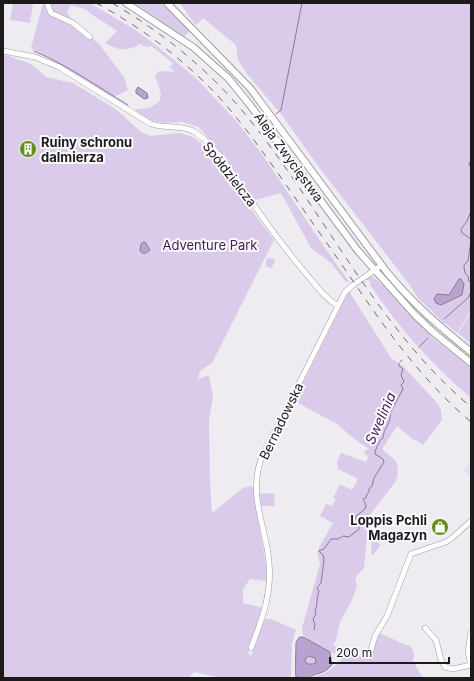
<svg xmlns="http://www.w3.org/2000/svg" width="474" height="681" viewBox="0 0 474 681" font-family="Inter,sans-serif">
	<rect width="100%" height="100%" fill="#efecf1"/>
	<!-- built -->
	<path fill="#e7e1ed" d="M471,460V477L463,470Z"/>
	<!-- green -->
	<g fill="#dbcbea">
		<path d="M13,3L33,4L30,23L10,20Z"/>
		<path d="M43,3H90L134,29L153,43L197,79L237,122L264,157L325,248L350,283L345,281L331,263L311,248L281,193L255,200L229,163L199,127L182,122L164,123L148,120L135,111L136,109L149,108L159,102L161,93L155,76L159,71L175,72L170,67L173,63L151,46L147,47L137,43L139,45C125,52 119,50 105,43L117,31L84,9L71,5L67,12L73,22L99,44L124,77L128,90L112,98L72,72L31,48Z"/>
		<path d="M134,3H160L170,11L190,31L184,37Z"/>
		<path d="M181,3H471V311L457,333L445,323L435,327L443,322L418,298L409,284L318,166L281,114L247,74L238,60L236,45L203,18L196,25C190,19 187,12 181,5Z"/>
		<path d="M3,54L31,64L46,77L73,83L117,110L141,132L151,136L180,133L193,137L202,144L215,161L274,240L212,363L200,371L198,379L209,375L213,396L209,421L210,481L212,513L243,488L251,486L254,489V498L266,564V581L250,579L243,589V603L263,608L248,653L251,656L262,623L266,619H271L296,630L292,643L291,678H217V677L194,672L189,678H3Z"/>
		<path d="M269,257L272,259L273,258L275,261L271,269L266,266V260Z"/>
		<path d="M372,276L392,293L425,330L435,340L471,367V398C432,365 399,328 370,285V281L364,279Z"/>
		<path d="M349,291L391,358L404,367L438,404L441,410L442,420L423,445L416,440H414L397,426L382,449C396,461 401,461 396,481L369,516L364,568L355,578L357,586L352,600L340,622L336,640L333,645L339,648L335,654L308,640L303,635L302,628L320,564L317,551L333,523L320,516L326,504L332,506L336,499L333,498L340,484L352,490L358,479L338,469L337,462L341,453L366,462L368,457L364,453L366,449L367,450L369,449L349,435L339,425L294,401Z"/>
		<path d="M471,313V344L458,333Z"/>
		<path d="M274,493L275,506H261L259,494Z"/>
		<path d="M375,534L380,546L373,555L371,553L372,536Z"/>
		<path d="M379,633C391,637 400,644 411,646L414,654L413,661L423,678H309C314,676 318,676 322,674C329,671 336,666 341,660L340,647L368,660Z"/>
		<path d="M308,656L315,658L316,663L313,664H307L305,660Z"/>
	</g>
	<!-- water -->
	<g fill="#b9a2cf" stroke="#8a7a99" fill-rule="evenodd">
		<path d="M138,87L147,93L148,98L144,99L136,93V90Z"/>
		<path d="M143,242H145L150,250C147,253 143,255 140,251L141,244Z"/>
		<path d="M459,279H461L464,284L462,295L441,305L436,303L434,299L437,294L449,295Z"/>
		<path d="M300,637H303L330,652L332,665C322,676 318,671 308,678L296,677C295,675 296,645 296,643C296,642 299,637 300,637ZM308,656L315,658L316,663L313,664H307L305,660Z"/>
	</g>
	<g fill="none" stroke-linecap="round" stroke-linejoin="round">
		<!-- stream -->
		<g stroke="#8a7a99" stroke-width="1">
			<path d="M34,51C67,65 97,86 128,105"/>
			<path d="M276,114L281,110L302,3"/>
			<path d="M471,161L469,163L471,170"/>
			<path d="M471,211L467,221L461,229L462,233L471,239"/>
			<path d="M471,241L468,261L464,265V267L465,273L468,276L469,281L471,282"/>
			<path d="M444,319L468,298L471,292"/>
			<path d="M419,347L428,338"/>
			<path d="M400,362L402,360"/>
			<path d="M314,630L315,624L313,619L316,614L315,612C318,605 316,598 319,591L317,588L321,583L324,560L323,555L319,551L324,549L331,539H338L343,536L349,537L359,529L358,523L355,517L365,509L366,505L363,499L366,498L367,494L369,492V489L372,486L374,478L384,462L383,459L375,454C375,450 379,440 383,438C383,429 392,422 390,413L403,389L401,385L404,382L401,375L403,369L399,366V363"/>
		</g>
		<!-- minor casing -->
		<g stroke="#9f9da1" stroke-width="6">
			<g id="minor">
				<path d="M47,3L51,13L73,23L90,37"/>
				<path d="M3,51L35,57L59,67L151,124C165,129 180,124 193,131C217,145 243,188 258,211C274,234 290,255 308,276C317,287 326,299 338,306"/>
				<path d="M425,628L436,640L441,660L445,667L453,669L471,665"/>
				<path d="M471,633L468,651L471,666"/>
				<path d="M251,648C262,619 272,595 269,562C266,526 248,497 261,459L345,292L353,285L382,265"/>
				<path d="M369,657L375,636L387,616L411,554L446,542L452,538L471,521"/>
			</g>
		</g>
		<!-- major casing -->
		<g stroke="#9f9da1" stroke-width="8">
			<g id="major">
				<path d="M126,3L193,47L228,78L250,105L358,251L415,315L433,332L471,363"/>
				<path d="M167,3L250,88L386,271C411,302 440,327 471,352"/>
			</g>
		</g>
		<!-- minor -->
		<use href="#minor" stroke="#fff" stroke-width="5"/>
		<!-- major -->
		<use href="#major" stroke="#fff" stroke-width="6"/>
		<!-- rail -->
		<g stroke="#706f72" stroke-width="1" stroke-dasharray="7 7" stroke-linecap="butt">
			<path d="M96,3C141,27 183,59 218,96C245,126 268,159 291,192C312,222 334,253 355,284C389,334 424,382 471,422"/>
			<path d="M112,3C160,31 204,66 240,108C321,204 374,326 471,407"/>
		</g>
	</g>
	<!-- icons -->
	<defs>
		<g id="building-disc" transform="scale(0.9)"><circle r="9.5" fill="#658e1e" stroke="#fcfafe"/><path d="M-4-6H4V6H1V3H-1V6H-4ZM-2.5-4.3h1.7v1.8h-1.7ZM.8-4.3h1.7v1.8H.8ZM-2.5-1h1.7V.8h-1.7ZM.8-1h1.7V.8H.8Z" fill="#fff"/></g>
		<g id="shop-disc" transform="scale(0.9)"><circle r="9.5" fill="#658e1e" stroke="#fcfafe"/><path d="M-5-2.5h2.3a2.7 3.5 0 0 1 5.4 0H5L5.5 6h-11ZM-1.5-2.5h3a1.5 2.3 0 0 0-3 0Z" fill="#fff"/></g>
	</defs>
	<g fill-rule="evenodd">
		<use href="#building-disc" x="28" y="149"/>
		<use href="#shop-disc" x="440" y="527"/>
	</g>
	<g text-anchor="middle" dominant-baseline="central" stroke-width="4" stroke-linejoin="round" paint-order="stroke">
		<!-- poi labels -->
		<g font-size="13" font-weight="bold" fill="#1b1b1c" stroke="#fcfafe" text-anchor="start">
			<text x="41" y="142">Ruiny schronu<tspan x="41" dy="15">dalmierza</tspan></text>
			<text x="427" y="520" text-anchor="end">Loppis Pchli<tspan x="427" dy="15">Magazyn</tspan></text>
		</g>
		<!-- street labels -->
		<g font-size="13" fill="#1b1b1c" stroke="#fcfafe">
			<text transform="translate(289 157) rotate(54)">Aleja Zwycięstwa</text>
			<text transform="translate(230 174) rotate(52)">Spółdzielcza</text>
			<text transform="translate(281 421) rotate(-64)">Bernadowska</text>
		</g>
		<!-- park labels -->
		<g font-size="13" fill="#3c1c53" stroke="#fcfafe">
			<text x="210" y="245">Adventure Park</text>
		</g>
		<!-- water labels -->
		<g font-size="14" font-style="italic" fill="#43245b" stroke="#fcfafe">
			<text transform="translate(380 418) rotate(-66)">Swelinia</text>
		</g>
	</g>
	<!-- border -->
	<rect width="474" height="681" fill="none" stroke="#1b1b1c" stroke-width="8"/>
	<!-- scale -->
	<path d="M330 657v6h119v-6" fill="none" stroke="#1b1b1c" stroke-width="2"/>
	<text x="336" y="657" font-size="12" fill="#1b1b1c" stroke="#fcfafe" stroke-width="3" paint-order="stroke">200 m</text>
</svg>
